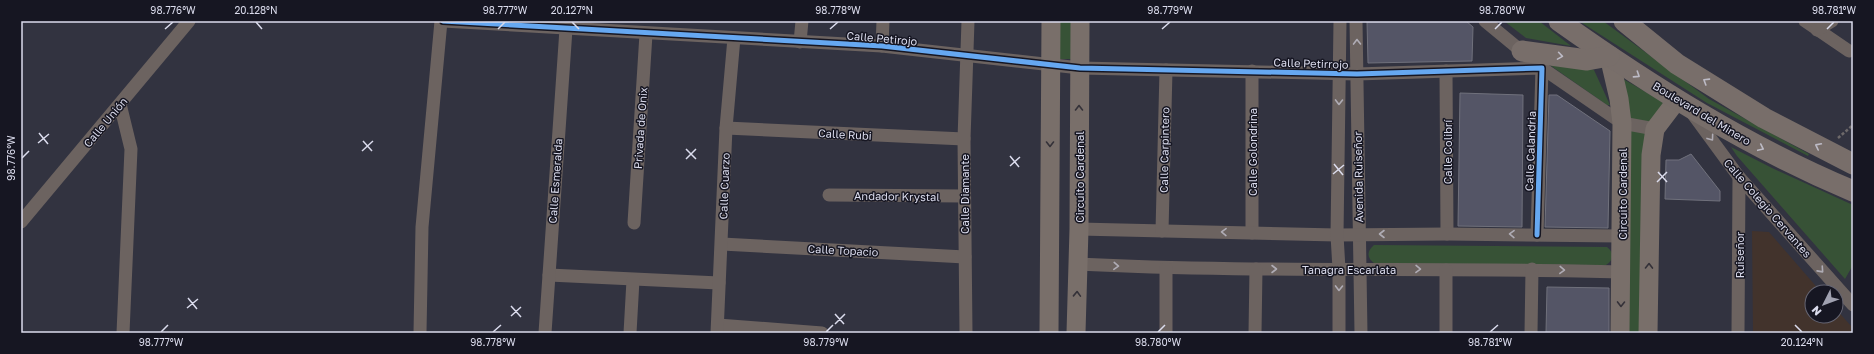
<svg xmlns="http://www.w3.org/2000/svg" width="1874" height="354" viewBox="0 0 1874 354" font-family="'Golos Text',sans-serif">
	<rect width="100%" height="100%" fill="#323340"/>
	<!-- education -->
	<path fill="#42332c" d="M1752,231L1769,232L1821,292H1812V316H1836V309L1851,326V333H1753Z"/>
	<!-- green -->
	<g fill="#375236">
		<rect x="1058" y="21" width="14" height="38"/>
		<path d="M1504,21H1539L1571,46L1526,38Z"/>
		<path d="M1579,21H1603L1709,99L1809,154L1808,156L1707,103Z"/>
		<path d="M1544,61L1574,63L1594,70L1610,105H1607Z"/>
		<path d="M1618,76L1677,110L1660,119L1641,333H1628Z"/>
		<path d="M1731,147L1772,168L1853,205V265L1845,279L1737,156Z"/>
		<path d="M1374,245L1607,247C1614,252 1614,260 1606,265L1375,264C1367,258 1366,252 1374,245Z"/>
	</g>
	<!-- building -->
	<g fill="#545566" stroke="#70717c">
		<path d="M1367,21H1466L1473,27L1472,61L1368,63Z"/>
		<path d="M1460,93L1523,95L1522,227L1458,226Z"/>
		<path d="M1549,95H1557L1610,131L1608,228L1545,227Z"/>
		<path d="M1691,154L1720,191V201L1665,199L1666,160H1679Z"/>
		<path d="M1547,287L1609,288V333H1546Z"/>
	</g>
	<g fill="none" stroke-linecap="round" stroke-linejoin="round">
		<!-- path -->
		<path stroke="#6d696a" stroke-width="2.5" stroke-dasharray="3 2" stroke-linecap="butt" d="M1838,138L1853,125"/>
		<!-- street -->
		<g stroke="#6c6360" stroke-width="13">
			<path d="M443,21L882,46L1080,68L1357,74L1542,68L1537,235"/>
			<path d="M1356,21L1361,333"/>
			<path d="M1485,21L1542,68L1622,123L1655,129"/>
			<path d="M1805,21L1849,51"/>
			<path d="M1817,30L1832,21"/>
			<path d="M800,42L802,21"/>
			<path d="M882,46L883,21"/>
			<path d="M1252,71V233"/>
			<path d="M1446,71L1447,234"/>
			<path d="M120,104L131,149L123,333"/>
			<path d="M1692,113L1739,177L1853,305"/>
			<path d="M726,128L964,139"/>
			<path d="M829,195L964,196"/>
			<path d="M21,222L189,21"/>
			<path d="M634,223L646,34"/>
			<path d="M1079,229L1337,235L1447,234L1621,236"/>
			<path d="M1162,231L1166,70"/>
			<path d="M722,244L965,257"/>
			<path d="M1077,264C1259,273 1440,267 1621,272"/>
			<path d="M1166,268V333"/>
			<path d="M549,275L719,283"/>
			<path d="M718,325L822,333"/>
			<path d="M420,333L422,227L441,21"/>
			<path d="M545,333L566,29"/>
			<path d="M630,333L633,280"/>
			<path d="M717,333L726,128L734,38"/>
			<path d="M966,333L964,139L968,21"/>
			<path d="M1255,333L1256,269"/>
			<path d="M1339,333V269L1337,235L1340,21"/>
			<path d="M1446,333V270"/>
			<path d="M1531,333L1532,269"/>
			<path d="M1738,333L1739,177"/>
		</g>
		<!-- secondary -->
		<g stroke="#796f6a" stroke-width="19">
			<path d="M1609,56L1619,99L1622,123L1620,333"/>
			<path d="M1049,333L1051,21"/>
			<path d="M1076,333L1079,229L1080,21"/>
			<path d="M1648,333L1651,155L1655,129L1677,100"/>
		</g>
		<!-- primary -->
		<g stroke="#786e6a" stroke-width="21">
			<path d="M1559,21C1652,87 1748,147 1853,191"/>
			<path d="M1624,21L1677,64L1764,118L1853,164"/>
			<path d="M1522,51L1587,60L1609,56"/>
		</g>
		<!-- cycleway casing -->
		<g stroke="#161622" stroke-width="8">
			<path id="cycleway" d="M443,21L882,46L1080,68L1357,74L1542,68L1537,235"/>
		</g>
		<!-- cycleway -->
		<use href="#cycleway" stroke="#66a8f1" stroke-width="5"/>
	</g>
	<!-- one-way arrows -->
	<defs><path id="oneway-chevron" d="M-2-3.5L2.5 0L-2 3.5" fill="none" stroke-width="1.6" stroke-linecap="round" stroke-linejoin="round"/></defs>
	<g stroke="#afacb5">
		<use href="#oneway-chevron" transform="translate(1357 42) rotate(-91)"/>
		<use href="#oneway-chevron" transform="translate(1339 102) rotate(91)"/>
		<use href="#oneway-chevron" transform="translate(1711 138) rotate(54)"/>
		<use href="#oneway-chevron" transform="translate(1224 232) rotate(-179)"/>
		<use href="#oneway-chevron" transform="translate(1382 234) rotate(180)"/>
		<use href="#oneway-chevron" transform="translate(1512 234) rotate(-179)"/>
		<use href="#oneway-chevron" transform="translate(1116 266) rotate(3)"/>
		<use href="#oneway-chevron" transform="translate(1274 269)"/>
		<use href="#oneway-chevron" transform="translate(1418 269) rotate(1)"/>
		<use href="#oneway-chevron" transform="translate(1562 270) rotate(2)"/>
		<use href="#oneway-chevron" transform="translate(1821 270) rotate(48)"/>
		<use href="#oneway-chevron" transform="translate(1339 288) rotate(91)"/>
	</g>
	<g stroke="#bdbbc6">
		<use href="#oneway-chevron" transform="translate(1560 56) rotate(9)"/>
		<use href="#oneway-chevron" transform="translate(1637 75) rotate(33)"/>
		<use href="#oneway-chevron" transform="translate(1706 81) rotate(-148)"/>
		<use href="#oneway-chevron" transform="translate(1818 146) rotate(-153)"/>
		<use href="#oneway-chevron" transform="translate(1761 148) rotate(25)"/>
	</g>
	<g stroke="#343138">
		<use href="#oneway-chevron" transform="translate(1079 108) rotate(-90)"/>
		<use href="#oneway-chevron" transform="translate(1050 144) rotate(90)"/>
		<use href="#oneway-chevron" transform="translate(1649 266) rotate(-89)"/>
		<use href="#oneway-chevron" transform="translate(1077 294) rotate(-88)"/>
		<use href="#oneway-chevron" transform="translate(1621 304) rotate(91)"/>
	</g>
	<!-- ticks -->
	<path fill="none" stroke="#dbdced" stroke-width="1.5" d="M256,22L262,29M572,22L579,29M165,29L173,22M498,29L505,22M830,29L838,22M1162,29L1170,22M1495,29L1502,22M1827,29L1834,22M39,133L48,144M363,141L372,151M38,143L49,134M686,149L696,159M362,151L373,141M1010,156L1019,167M22,158L29,151M686,159L696,149M1334,164L1343,175M1010,166L1020,157M1658,172L1667,182M1333,174L1344,165M1657,182L1667,172M188,298L197,309M511,306L521,317M187,308L198,299M835,314L844,324M511,316L521,307M835,324L845,314M1795,325L1802,332M161,332L168,325M493,332L501,325M826,332L833,325M1158,332L1165,325M1490,332L1498,325"/>
	<g text-anchor="middle" dominant-baseline="central" stroke-width="3" stroke-linejoin="round" paint-order="stroke">
		<!-- street labels -->
		<g font-size="11" fill="#dbdced" stroke="#161622">
			<text transform="translate(882 38) rotate(5)">Calle Petirojo</text>
			<text transform="translate(1311 63) rotate(2)">Calle Petirrojo</text>
			<text transform="translate(1702 113) rotate(31)">Boulevard del Minero</text>
			<text transform="translate(105 122) rotate(-50)">Calle Unión</text>
			<text transform="translate(640 128) rotate(-86)">Privada de Onix</text>
			<text transform="translate(845 134) rotate(3)">Calle Rubi</text>
			<text transform="translate(1164 150) rotate(-89)">Calle Carpintero</text>
			<text transform="translate(1530 151) rotate(-88)">Calle Calandria</text>
			<text transform="translate(1252 152) rotate(-90)">Calle Golondrina</text>
			<text transform="translate(1447 152) rotate(-90)">Calle Colibrí</text>
			<text transform="translate(1079 177) rotate(-90)">Circuito Cardenal</text>
			<text transform="translate(1358 177) rotate(-91)">Avenida Ruiseñor</text>
			<text transform="translate(555 181) rotate(-86)">Calle Esmeralda</text>
			<text transform="translate(724 186) rotate(-88)">Calle Cuarzo</text>
			<text transform="translate(964 194) rotate(-90)">Calle Diamante</text>
			<text transform="translate(1622 194) rotate(-90)">Circuito Cardenal</text>
			<text transform="translate(897 196) rotate(1)">Andador Krystal</text>
			<text transform="translate(1768 208) rotate(49)">Calle Colegio Cervantes</text>
			<text transform="translate(843 250) rotate(3)">Calle Topacio</text>
			<text transform="translate(1739 255) rotate(-90)">Ruiseñor</text>
			<text x="1349" y="269">Tanagra Escarlata</text>
		</g>
	</g>
	<!-- border -->
	<rect width="1874" height="354" fill="none" stroke="#161622" stroke-width="44"/>
	<!-- north arrow -->
	<g transform="translate(1824 304) rotate(228)"><circle r="19" fill="#161622" stroke="#656573"/>
	<path d="M0-3L7 15L0 10L-7 15Z" fill="#a0a1b0"/>
	<text y="-6" font-size="11" font-weight="bold" text-anchor="middle" fill="#dbdced">N</text>
	</g>
	<rect x="22" y="22" width="1830" height="310" fill="none" stroke="#dbdced" stroke-width="1.5"/>
	<g font-size="10" text-anchor="middle" fill="#dbdced">
		<text x="173" y="14">98.776°W</text>
		<text x="256" y="14">20.128°N</text>
		<text x="505" y="14">98.777°W</text>
		<text x="572" y="14">20.127°N</text>
		<text x="838" y="14">98.778°W</text>
		<text x="1170" y="14">98.779°W</text>
		<text x="1502" y="14">98.780°W</text>
		<text x="1834" y="14">98.781°W</text>
		<text transform="translate(11 158) rotate(-90)" y="4">98.776°W</text>
		<text x="161" y="346">98.777°W</text>
		<text x="493" y="346">98.778°W</text>
		<text x="826" y="346">98.779°W</text>
		<text x="1158" y="346">98.780°W</text>
		<text x="1490" y="346">98.781°W</text>
		<text x="1802" y="346">20.124°N</text>
	</g>
</svg>
